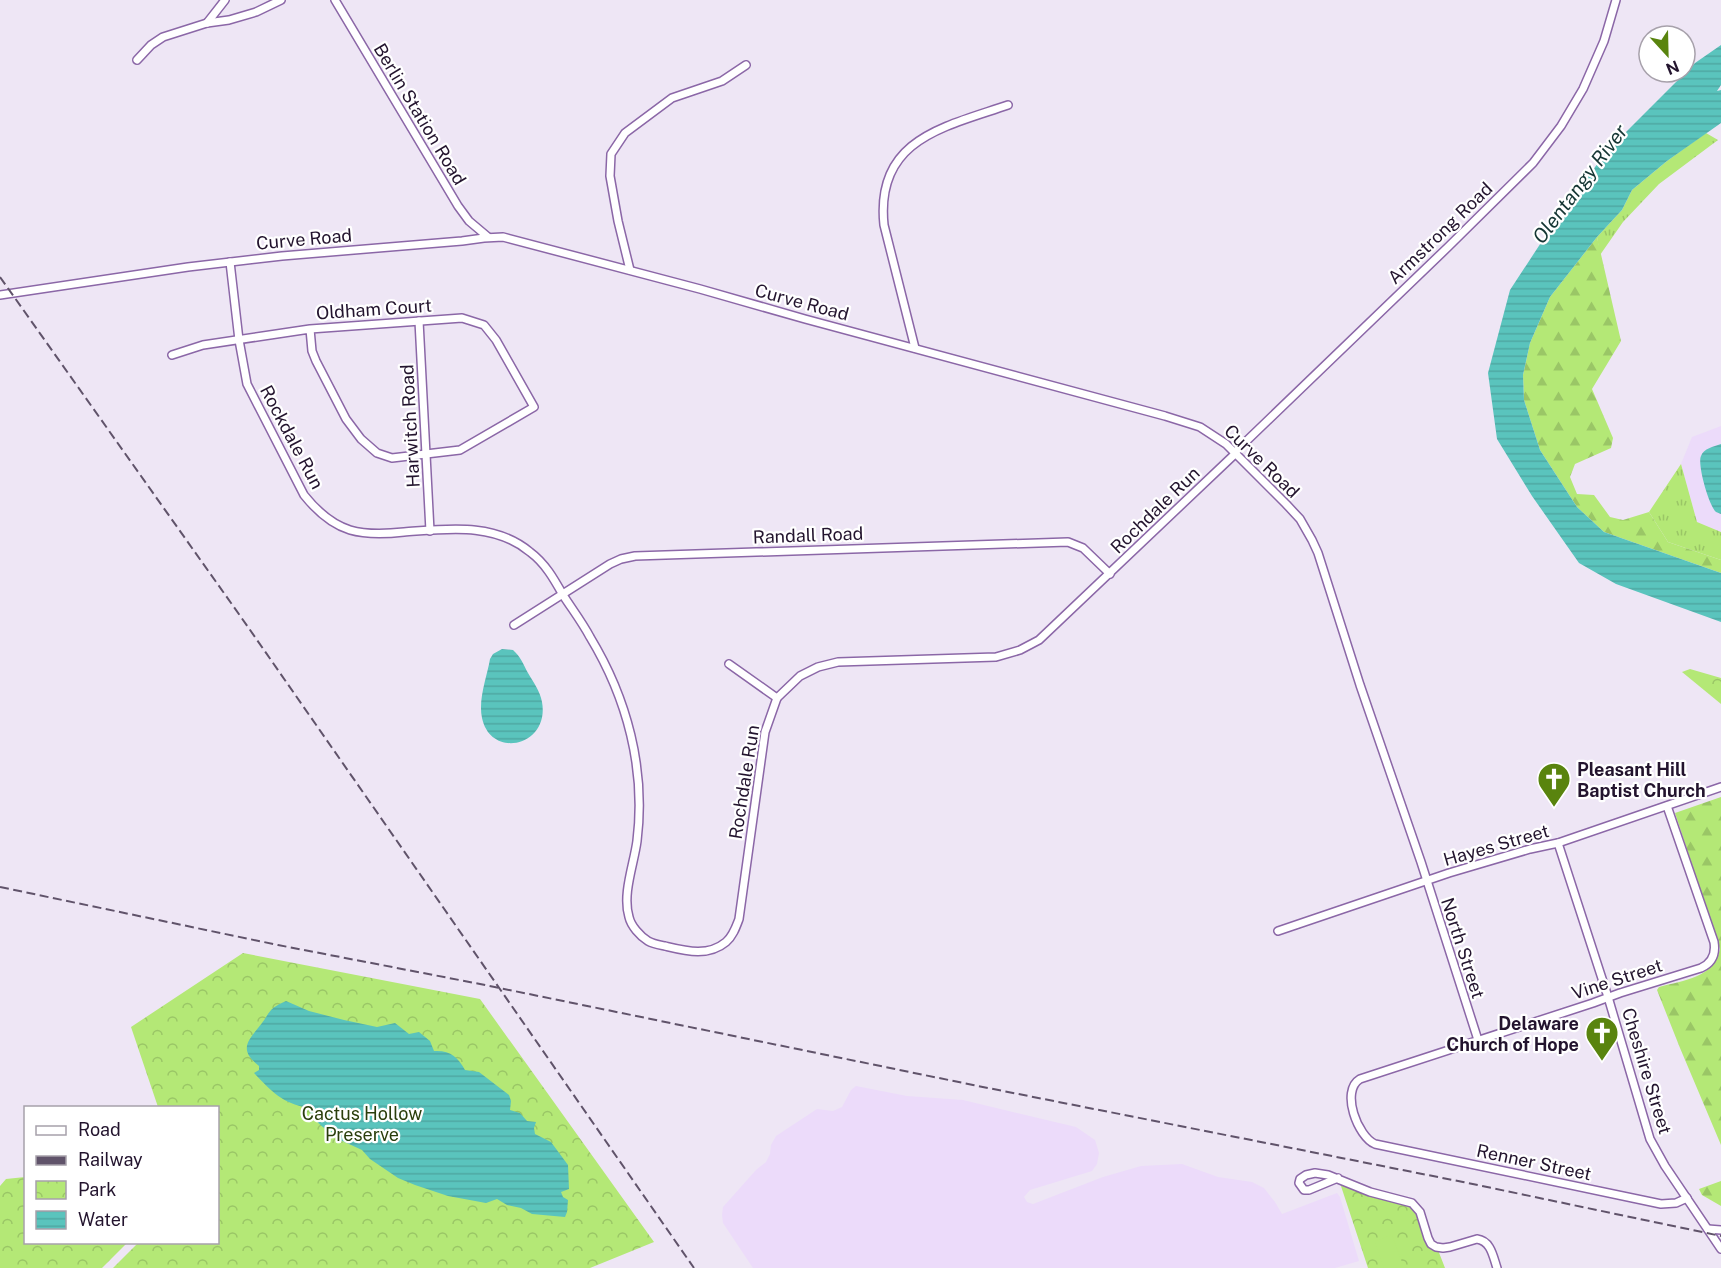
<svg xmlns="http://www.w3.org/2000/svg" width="1721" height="1268" viewBox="0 0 1721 1268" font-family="'Public Sans',sans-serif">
	<defs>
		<pattern id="grass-tufts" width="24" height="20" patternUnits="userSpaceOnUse" patternTransform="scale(1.5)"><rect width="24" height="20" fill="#b4e876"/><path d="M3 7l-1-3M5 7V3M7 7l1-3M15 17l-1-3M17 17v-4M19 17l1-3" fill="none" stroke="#9ac666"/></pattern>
		<pattern id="forest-firs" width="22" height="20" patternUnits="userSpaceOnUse" patternTransform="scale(1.5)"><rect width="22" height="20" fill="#b4e876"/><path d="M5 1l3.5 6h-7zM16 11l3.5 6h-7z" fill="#9ac666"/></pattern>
		<pattern id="park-crowns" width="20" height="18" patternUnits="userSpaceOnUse" patternTransform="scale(1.5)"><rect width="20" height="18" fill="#b4e876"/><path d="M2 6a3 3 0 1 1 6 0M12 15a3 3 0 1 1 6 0" fill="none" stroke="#9ac666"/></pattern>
		<pattern id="water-rules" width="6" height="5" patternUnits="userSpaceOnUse" patternTransform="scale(1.5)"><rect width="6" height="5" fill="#5ac4bd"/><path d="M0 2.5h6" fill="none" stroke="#4ea8a3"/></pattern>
	</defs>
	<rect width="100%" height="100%" fill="#eee6f5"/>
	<!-- built -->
	<g fill="#ecdbfa">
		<path d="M1721,426V532L1697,522L1681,464L1692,437Z"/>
		<path d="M856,1086L907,1096L963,1100L1076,1127L1095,1140L1099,1153L1097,1164L1092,1171L1030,1190L1024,1197L1027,1202L1033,1204L1103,1177L1141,1166L1182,1164L1218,1177L1252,1182L1264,1188L1275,1202L1282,1214L1337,1193L1340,1197L1359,1261L1335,1268H753L723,1223L722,1215L723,1207L756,1170L766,1162L770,1154L771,1145L776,1136L817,1109L833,1111L842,1107L851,1090Z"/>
	</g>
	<!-- grass -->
	<g fill="url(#grass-tufts)">
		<path d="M1706,133L1718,140L1659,184L1623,222L1600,255L1597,237L1622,210L1632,190L1667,161Z"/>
		<path d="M1681,464L1697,522L1721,532V560L1668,542L1649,512Z"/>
	</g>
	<!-- forest -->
	<g fill="url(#forest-firs)">
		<path d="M1597,237L1621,341L1592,389L1613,438L1611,448L1575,464L1570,477L1577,494L1594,495L1610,517L1623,520L1649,512L1668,542L1721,560V573L1604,532L1577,507L1540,450L1524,400L1523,375L1530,343L1550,297Z"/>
		<path d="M1721,797V1145L1680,1048L1657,990L1659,987C1684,980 1714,978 1720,949L1675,813Z"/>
		<path d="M1721,1181V1206L1702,1195L1699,1189Z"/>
	</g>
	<!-- park -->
	<g fill="url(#park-crowns)">
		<path d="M1690,669L1721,678V704L1682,672Z"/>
		<path d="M243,953L480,999L654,1242L590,1268H113L138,1243L218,1242V1108L158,1107L131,1027Z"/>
		<path d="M25,1177L26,1242L127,1243L102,1268H0V1186L6,1179Z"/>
		<path d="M1339,1180L1403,1202L1414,1208L1419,1217L1424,1236L1427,1241L1438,1250L1445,1268H1368Z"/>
	</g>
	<!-- pitch -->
	<path fill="#b4e876" d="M1392,1235L1403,1265L1395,1268H1384L1375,1241Z"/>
	<!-- water -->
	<g fill="url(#water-rules)">
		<path d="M1721,45V85L1717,91L1721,90V123L1667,161L1632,190L1622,210L1597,237L1550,297L1530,343L1523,375L1524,400L1540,450L1577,507L1604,532L1721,573V622L1616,584L1579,563L1532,496L1497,439L1488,373L1510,290L1550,229L1606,152L1695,63Z"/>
		<path d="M1721,444V514C1719,513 1718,513 1716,512C1709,506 1697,464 1701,456C1704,448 1713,447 1721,444Z"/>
		<path d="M502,649L513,650C521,657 523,664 528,673C534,683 540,691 542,702C550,746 491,760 482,718C478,699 487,677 490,659L493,654Z"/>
		<path d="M286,1001L309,1011L344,1020L377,1027L395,1023L409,1034L419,1032L430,1041L434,1051C450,1050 458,1057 465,1070L479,1072L509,1095L511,1101L510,1110L520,1113L527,1121L536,1122L534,1128L535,1134L551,1142L568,1165L569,1189L561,1192L563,1197L568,1200L567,1212L565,1217L532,1214L521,1208L507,1205L497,1199L486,1203L448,1196L415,1185L398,1178L370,1159L362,1150L338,1139L335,1133C323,1130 313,1119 308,1108C282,1103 272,1092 254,1073L259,1070V1066C237,1049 249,1040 262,1023C272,1009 269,1009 286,1001Z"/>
	</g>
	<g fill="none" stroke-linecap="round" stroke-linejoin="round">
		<!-- minor casing -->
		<g stroke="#8b67a7" stroke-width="10">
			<g id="minor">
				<path d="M335,0L458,206L469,221L488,237"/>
				<path d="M207,23L225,0"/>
				<path d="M137,60L151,45L163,37L207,23L229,20L256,12L281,0"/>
				<path d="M230,262L239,340L247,384L304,495C316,510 331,524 350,530C367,535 386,534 404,532C447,529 494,522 530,552C545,563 554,579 563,595C572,609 582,622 590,637C627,698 646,769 637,841C634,864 622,894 629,917C631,926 640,936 648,941C653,944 660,945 665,946C686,951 708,957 726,942C733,936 736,927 739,919L765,732L777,698L800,676L818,667L838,662L996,657L1020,650L1039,640L1236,453"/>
				<path d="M630,270L618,221L610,176L611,154L625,133L672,98L722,81L746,65"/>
				<path d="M0,295L188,267L282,256L462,241L484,238L503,237L700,289L805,319L1165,416L1200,427L1226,444L1286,504L1300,519L1312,540L1318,553L1360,685L1421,862L1478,1040"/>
				<path d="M419,321L430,531"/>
				<path d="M915,348L884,225C875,139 944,127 1008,105"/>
				<path d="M172,355L203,345L310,329L462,318L484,325L496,340L534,407L460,450L392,458L377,453L361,439L346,419L316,361L312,351L310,329"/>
				<path d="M1235,452L1448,247L1533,163L1561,126L1583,89L1604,41L1616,0"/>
				<path d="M514,625L610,564L621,559L635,556L1068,542L1083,548L1110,574"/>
				<path d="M729,664L777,698"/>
				<path d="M1667,806L1714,942C1716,954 1712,963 1701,968L1620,993L1593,1003L1360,1079C1340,1091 1358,1137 1375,1144L1661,1204L1676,1203L1687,1198"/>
				<path d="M1558,843L1608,997L1650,1139L1665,1166L1721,1249"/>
				<path d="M1278,931L1449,873L1530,849L1558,843L1721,787"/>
				<path d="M1338,1178L1309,1190H1304L1299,1183L1300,1179L1306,1175L1315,1173L1328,1175L1370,1192L1412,1203L1420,1212L1428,1238L1431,1244L1436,1247L1443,1248L1450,1247L1477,1239C1491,1241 1493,1256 1497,1268"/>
				<path d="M1708,1229L1721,1230"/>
			</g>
		</g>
		<!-- minor -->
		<use href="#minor" stroke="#fff" stroke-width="7"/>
		<!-- rail -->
		<g stroke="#60536a" stroke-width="2" stroke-dasharray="9 4.5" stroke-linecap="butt">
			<path d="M0,277L248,627L694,1268"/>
			<path d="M0,887L278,945L480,984L973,1085L1463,1182L1721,1236"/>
		</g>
	</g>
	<!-- icons -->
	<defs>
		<g id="church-pin" transform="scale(1.725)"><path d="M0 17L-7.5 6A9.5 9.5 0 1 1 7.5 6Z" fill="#59840e" stroke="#fff"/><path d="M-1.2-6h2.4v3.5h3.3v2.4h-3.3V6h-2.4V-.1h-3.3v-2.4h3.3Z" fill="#fff"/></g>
	</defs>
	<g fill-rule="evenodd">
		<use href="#church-pin" x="1554" y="779"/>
		<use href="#church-pin" x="1602" y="1033"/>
	</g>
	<g text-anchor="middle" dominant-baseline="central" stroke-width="4.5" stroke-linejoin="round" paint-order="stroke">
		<!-- street labels -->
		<g font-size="18" fill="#23142e" stroke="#fff">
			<text transform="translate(420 114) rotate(59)">Berlin Station Road</text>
			<text transform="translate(1440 233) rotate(-44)">Armstrong Road</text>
			<text transform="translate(304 239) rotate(-5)">Curve Road</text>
			<text transform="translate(802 302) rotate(15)">Curve Road</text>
			<text transform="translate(374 309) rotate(-4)">Oldham Court</text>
			<text transform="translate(410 426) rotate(-93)">Harwitch Road</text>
			<text transform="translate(292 437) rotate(62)">Rockdale Run</text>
			<text transform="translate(1262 461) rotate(44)">Curve Road</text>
			<text transform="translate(1155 510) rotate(-44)">Rochdale Run</text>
			<text transform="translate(808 535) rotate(-2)">Randall Road</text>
			<text transform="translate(744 782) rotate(-81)">Rochdale Run</text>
			<text transform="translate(1496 845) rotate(-16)">Hayes Street</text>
			<text transform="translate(1463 948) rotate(72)">North Street</text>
			<text transform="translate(1617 979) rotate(-18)">Vine Street</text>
			<text transform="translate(1647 1071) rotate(73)">Cheshire Street</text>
			<text transform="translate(1534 1162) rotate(12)">Renner Street</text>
		</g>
		<!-- poi labels -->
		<g font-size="18" font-weight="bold" fill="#23142e" stroke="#fff" text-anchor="start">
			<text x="1577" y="769">Pleasant Hill<tspan x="1577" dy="21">Baptist Church</tspan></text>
			<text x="1579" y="1023" text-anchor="end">Delaware<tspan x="1579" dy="21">Church of Hope</tspan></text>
		</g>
		<!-- park labels -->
		<g font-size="18" fill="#2a3e0c" stroke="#fff">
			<text x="362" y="1113">Cactus Hollow<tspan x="362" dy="21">Preserve</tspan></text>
		</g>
		<!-- water labels -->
		<g font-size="20" font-style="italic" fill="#153634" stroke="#fff">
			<text transform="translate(1580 184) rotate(-53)">Olentangy River</text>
		</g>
	</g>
	<!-- legend -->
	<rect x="24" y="1106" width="195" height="138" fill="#ffffff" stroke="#a7a1ab" stroke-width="1.5"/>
	<rect x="36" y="1126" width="30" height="9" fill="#ffffff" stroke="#a7a1ab" stroke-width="1.5"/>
	<text x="78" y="1136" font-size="18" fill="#23142e">Road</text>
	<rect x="36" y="1156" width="30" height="9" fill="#60536a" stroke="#a7a1ab" stroke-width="1.5"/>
	<text x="78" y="1166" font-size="18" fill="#23142e">Railway</text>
	<rect x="36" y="1181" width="30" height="18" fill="url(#park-crowns)" stroke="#a7a1ab" stroke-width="1.5"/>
	<text x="78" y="1196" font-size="18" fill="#23142e">Park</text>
	<rect x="36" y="1211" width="30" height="18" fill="url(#water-rules)" stroke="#a7a1ab" stroke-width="1.5"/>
	<text x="78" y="1226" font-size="18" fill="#23142e">Water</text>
	<!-- north arrow -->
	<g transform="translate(1667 54) rotate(158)"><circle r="28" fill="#ffffff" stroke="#a7a1ab" stroke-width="1.5"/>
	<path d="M0-4.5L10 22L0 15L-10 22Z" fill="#59840e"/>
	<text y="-9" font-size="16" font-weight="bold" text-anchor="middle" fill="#23142e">N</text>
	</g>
</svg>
